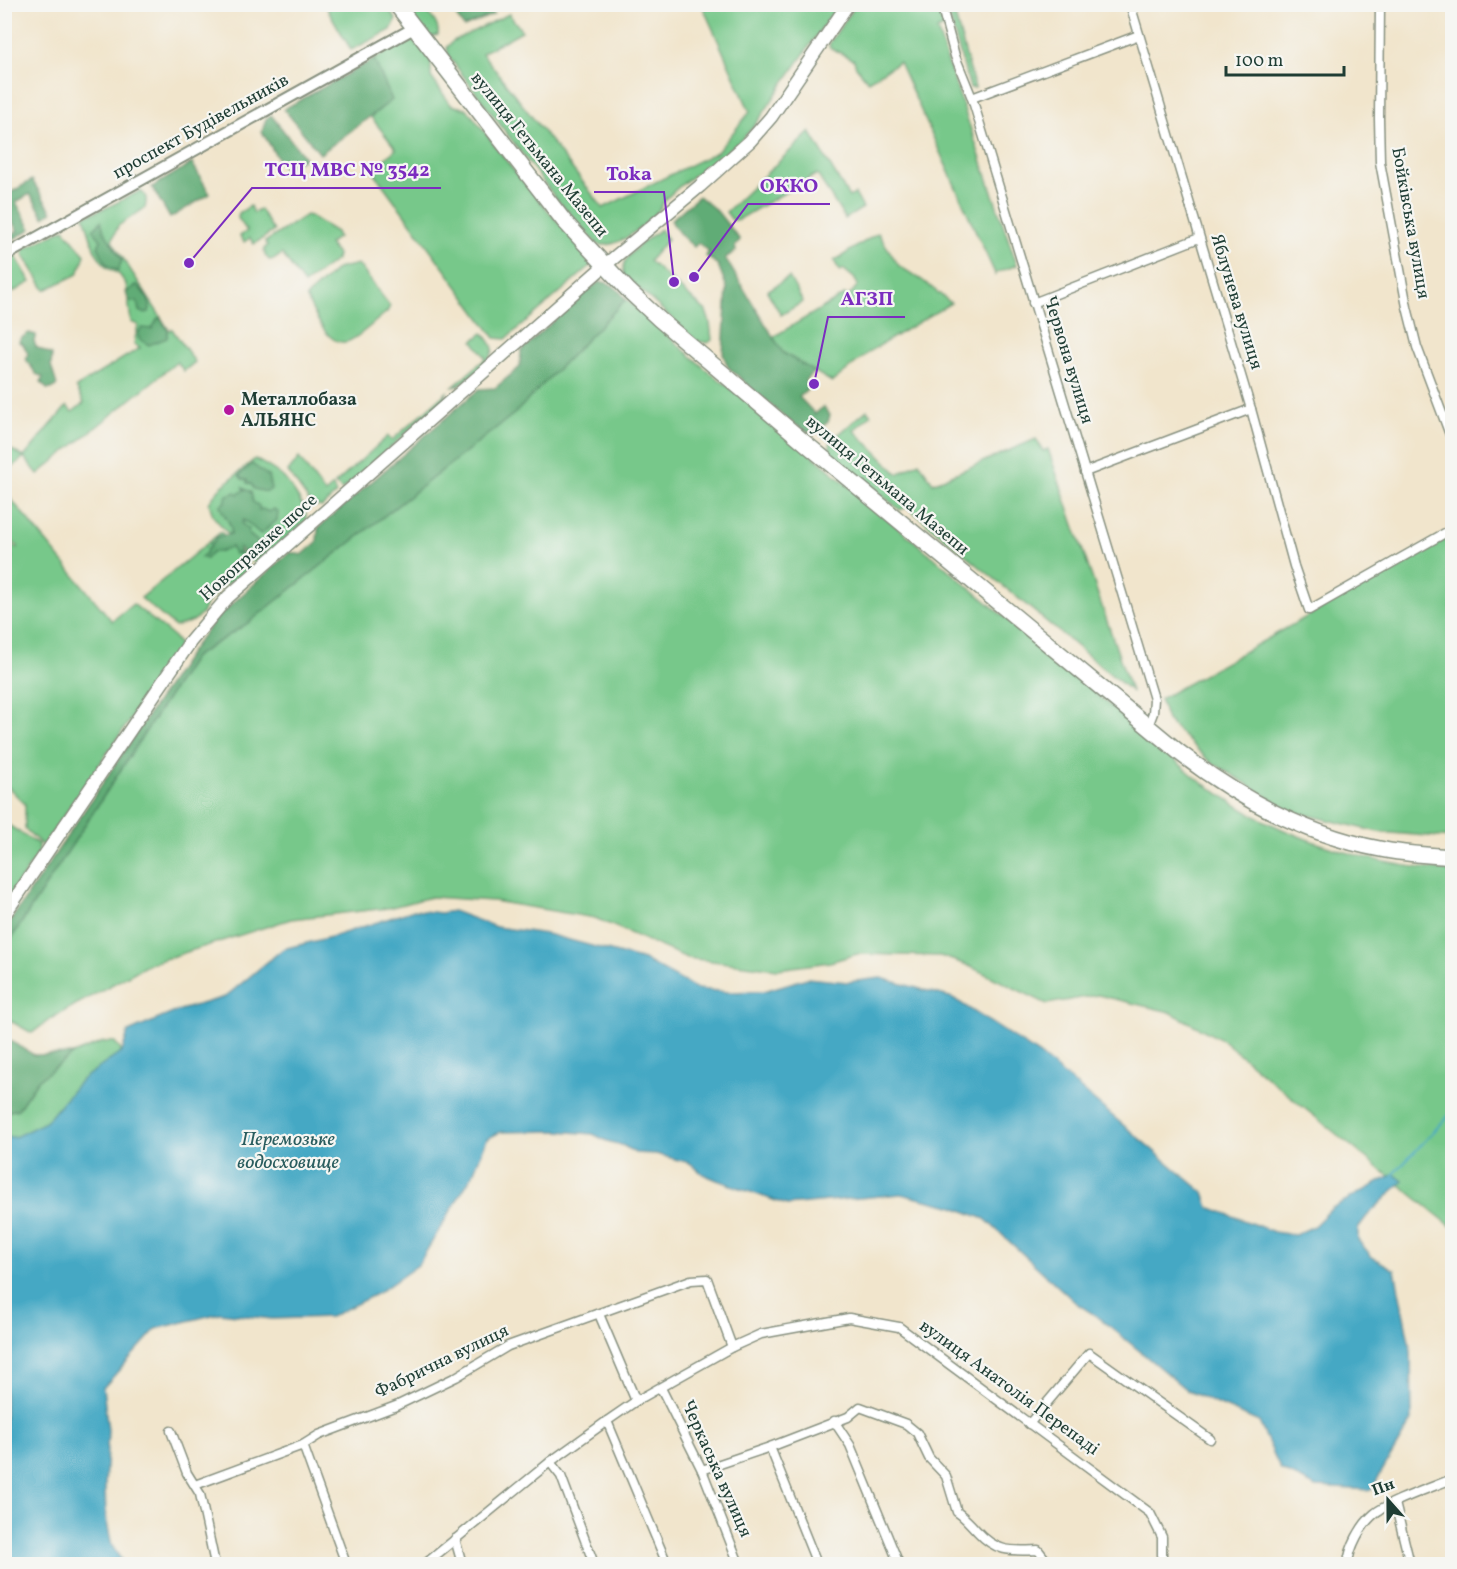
<svg xmlns="http://www.w3.org/2000/svg" width="1457" height="1569" viewBox="0 0 1457 1569" font-family="Vollkorn,serif">
	<rect width="100%" height="100%" fill="#f6f6f2"/>
	<filter id="ink" filterUnits="userSpaceOnUse"><feTurbulence type="fractalNoise" baseFrequency=".0167" numOctaves="2"/><feDisplacementMap in="SourceGraphic" scale="12" xChannelSelector="R" yChannelSelector="G"/><feConvolveMatrix kernelMatrix="1 2 1 2 8 2 1 2 1" color-interpolation-filters="sRGB"/></filter>
	<filter id="wash" filterUnits="userSpaceOnUse"><feTurbulence type="fractalNoise" baseFrequency=".008" numOctaves="4" result="noise"/><feDisplacementMap in="SourceGraphic" scale="24" xChannelSelector="R" yChannelSelector="G"/><feGaussianBlur stdDeviation="1.35" result="paint"/><feColorMatrix in="noise" values="0 0 0 0 0 0 0 0 0 0 0 0 0 0 0 0 0 1.4 0 .05"/><feComposite in="paint" operator="in"/></filter>
	<g filter="url(#wash)">
		<rect width="100%" height="100%" fill="#f1e5cc"/>
		<!-- green -->
		<g fill="#77c88a" stroke="#4b825f" stroke-width="1.5">
			<path d="M325,5H385L396,19L391,30L351,50Z"/>
			<path d="M401,5H421C428,14 440,23 438,35L428,38Z"/>
			<path d="M702,5H838C819,32 800,60 780,88C769,105 757,125 742,139C718,161 688,175 666,199C662,204 660,210 655,214C642,227 616,250 597,244L554,196L458,69L448,55L447,47L453,41L509,14L522,31L482,53L603,208L717,152L750,112Z"/>
			<path d="M856,5H936L944,27L937,30L1017,265L996,273V276L899,62L868,81L856,67L854,60L829,47L830,42Z"/>
			<path d="M946,5H952L975,88H970Z"/>
			<path d="M413,41L423,48L431,59V77L451,105L467,109L518,176L591,260V265L587,269L506,339L495,338L372,170L396,149L371,117L391,100L374,59L402,43Z"/>
			<path d="M810,132L849,197L855,194L863,208L845,219L817,174L738,220H732L726,212Z"/>
			<path d="M140,191C147,195 147,200 145,208L118,226L112,241L169,330L172,329L195,362L184,371L177,362L38,474L24,457L5,474L4,445L24,457L67,406L72,412L84,403L76,387L140,348L134,344L138,325L131,322L126,284L119,274L106,267L95,251L84,216L108,207Z"/>
			<path d="M250,206L254,213L260,209L274,231L254,244L250,238L244,242L240,236L247,231L238,218L239,213Z"/>
			<path d="M306,215L310,216L336,232L338,237L329,244L337,254L336,260L304,284L282,254L275,259L269,260L265,255L264,249L267,246L265,242Z"/>
			<path d="M64,229L85,255L78,274L45,290L23,254L24,249Z"/>
			<path d="M660,229L668,239L649,261L706,311L710,323L712,340L708,343L697,341L625,276C616,257 648,240 660,229Z"/>
			<path d="M878,233L899,266L922,280L951,303L872,350L832,382L782,352L773,337L844,295L849,296L858,285L854,278L843,269L840,271L834,261Z"/>
			<path d="M15,255L31,282L8,295L5,290L4,261Z"/>
			<path d="M358,264L390,306L387,312C376,320 361,336 349,341C328,350 313,310 306,297L337,269Z"/>
			<path d="M789,277L803,302L781,315L767,291Z"/>
			<path d="M626,299L709,372L744,398L1201,782C1221,794 1240,809 1261,819C1318,848 1388,867 1452,871V1227L1298,1103L1224,1041L1170,1012L1098,995L1047,1004L967,965L940,956L857,954L830,962L778,969L687,958L595,918L493,901L431,897L388,908L291,919L149,964L52,1018L32,1033L5,1018V948L194,657L248,623L515,413Z"/>
			<path d="M483,333C487,338 492,342 493,349C493,361 464,385 453,387L486,358L473,341Z"/>
			<path d="M447,392L445,399L342,490L335,484L388,436L392,440Z"/>
			<path d="M867,410L871,415L854,430L898,474L919,462L933,483L1036,439L1043,451L1048,449L1131,691L907,507L900,510L829,452L831,441Z"/>
			<path d="M299,458L325,493L333,486L336,494L322,507L313,505L309,501L288,472Z"/>
			<path d="M255,459C264,464 276,470 284,478C291,486 309,511 306,521L260,563L252,562L213,516L209,503L219,489Z"/>
			<path d="M5,492L112,621L133,604L174,637L179,644L177,652L43,846L25,829V804L5,784L4,569L12,557L5,553V540L17,548L18,546L7,538L8,530L5,531Z"/>
			<path d="M221,532L247,559L249,570L222,587L206,604L202,614L193,621L175,627L141,598Z"/>
			<path d="M1452,535V838L1378,832L1291,811L1208,760L1167,720L1160,699Z"/>
			<path d="M5,823L38,844L39,852L5,903Z"/>
			<path d="M103,1042H115L122,1052L81,1080L46,1122L15,1137L5,1138L4,1112L18,1109L38,1080L73,1054Z"/>
		</g>
		<!-- forest -->
		<g fill="#61ac76" stroke="#407455" stroke-width="1.5">
			<path d="M456,5L463,13L482,5H492L494,14L464,27L449,6Z"/>
			<path d="M374,59L392,100L320,154L284,109Z"/>
			<path d="M271,115L305,158L284,169L262,132L266,119Z"/>
			<path d="M192,163L210,194L170,218L152,187Z"/>
			<path d="M32,180L52,212L44,217L30,194L16,202L31,229L5,244V239L18,231L5,211V196Z"/>
			<path d="M699,196L717,211L740,240L735,246L736,251L725,258L783,353L815,372L805,380L810,387L799,397L815,414L823,407L830,415L828,422L815,432L805,431L786,419L728,367L723,354L727,288L718,265L706,256L709,251L698,243L694,247C685,239 676,232 671,220Z"/>
			<path d="M101,221L104,231L122,260L118,271L107,265L98,247L101,240L93,230Z"/>
			<path d="M599,282C612,281 618,290 626,299L515,413L248,623L194,657L5,948V929L191,651L215,619L290,552L302,555L317,542L318,528L479,389L495,388L520,367L521,351L583,294Z"/>
			<path d="M137,285C143,292 153,302 149,312L144,313L139,311L137,301L132,302L128,299L126,292Z"/>
			<path d="M158,318H160L168,330L167,338L149,345L139,339L138,333L142,328L152,329Z"/>
			<path d="M29,333L36,335L34,341L36,347L52,355L51,366L57,385L52,389H47L41,382L43,377L36,374L26,359L28,354L23,344L19,342L20,339Z"/>
			<path d="M252,464L268,476L271,489L267,492L254,489L251,484L247,483V480L242,479L239,475Z"/>
			<path d="M243,488L251,492L253,502L259,506V510L262,509L269,512L274,509L278,512L277,520L261,534C253,529 251,524 243,520L242,524L249,529L248,533C254,540 265,544 264,555L260,559L249,556L248,553L244,552L239,547V554H234L231,547L220,552H212L206,559L201,557L206,553L207,549L210,547V544L214,542L216,537L231,534C233,523 223,517 220,505L225,502L227,495L235,492L238,494L244,490Z"/>
			<path d="M5,1038L34,1055L73,1054L38,1080L18,1109L5,1112Z"/>
		</g>
		<!-- water -->
		<path fill="#45a8c4" stroke="#32727c" stroke-width="1.5" d="M414,910L441,913L453,911L496,927L547,934L644,960L697,989L728,992L764,991L807,978L848,982L881,978L953,998L1040,1055L1204,1193L1209,1207L1274,1232L1295,1235L1314,1226L1332,1208L1394,1174L1403,1181L1367,1216L1358,1228V1240L1372,1257L1395,1270L1411,1352L1412,1420L1371,1490L1317,1487L1281,1470L1259,1422L1188,1391L1101,1319L1076,1303L985,1219L951,1206L901,1194L787,1205L717,1180L703,1174L690,1163L656,1154L635,1153L624,1146L607,1141L593,1134L558,1131L500,1132L487,1139L473,1174L418,1265L378,1293L330,1317L272,1319L220,1313L156,1329L103,1388L108,1430L105,1487L106,1518L112,1546L124,1564H5V1138L15,1137L46,1122L81,1080L122,1052L128,1032L180,1010L225,997L283,949L335,936Z"/>
		<g fill="none" stroke-linecap="round" stroke-linejoin="round">
			<!-- stream -->
			<path stroke="#45a8c4" stroke-width="2" d="M1393,1175L1452,1112"/>
		</g>
	</g>
	<g filter="url(#ink)">
		<g fill="none" stroke-linecap="round" stroke-linejoin="round">
			<!-- minor casing -->
			<g stroke="#889180" stroke-width="11">
				<g id="minor">
					<path d="M941,4L955,56L972,98L1154,699L1153,713L1148,726"/>
					<path d="M1130,4L1251,409L1294,566L1309,610L1452,529"/>
					<path d="M1380,4L1379,119L1380,162L1407,307L1417,347L1452,440"/>
					<path d="M4,20L6,19"/>
					<path d="M972,98L1139,35"/>
					<path d="M1033,303L1199,238"/>
					<path d="M1085,472L1251,409"/>
					<path d="M599,1314L636,1401"/>
					<path d="M661,1388L702,1470L739,1564"/>
					<path d="M607,1421L667,1564"/>
					<path d="M834,1421L850,1445L899,1564"/>
					<path d="M1029,1424L1089,1353L1210,1439"/>
					<path d="M171,1431L187,1473L200,1494L215,1564"/>
					<path d="M303,1445L346,1564"/>
					<path d="M770,1447L817,1564"/>
					<path d="M550,1462L561,1476L594,1564"/>
					<path d="M702,1470L770,1447L848,1417L860,1407L906,1424L917,1433L929,1458L946,1476L957,1512C966,1518 970,1524 977,1531C997,1553 1011,1551 1038,1550L1049,1564"/>
					<path d="M195,1485L303,1445L319,1435L396,1406L456,1377L508,1346L691,1280L707,1279L732,1347"/>
					<path d="M1395,1503L1410,1564"/>
					<path d="M455,1539L462,1564"/>
					<path d="M425,1564L550,1462L607,1421L636,1401L732,1347L761,1334L849,1318L899,1327L1150,1513L1162,1537V1564"/>
					<path d="M1348,1564C1349,1548 1361,1525 1374,1514C1388,1502 1433,1487 1452,1479"/>
				</g>
			</g>
			<!-- tertiary casing -->
			<g stroke="#889180" stroke-width="14">
				<path id="tertiary" d="M4,256L414,28"/>
			</g>
			<!-- secondary casing -->
			<g stroke="#889180" stroke-width="15">
				<path id="secondary" d="M4,915L190,642L228,597L604,266L700,186L750,141L771,117L848,4"/>
			</g>
			<!-- trunk casing -->
			<g stroke="#889180" stroke-width="18">
				<path id="trunk" d="M396,4L564,221L629,291L659,319L810,447L1180,753C1240,799 1305,835 1380,849C1404,854 1428,855 1452,857"/>
			</g>
			<!-- minor -->
			<use href="#minor" stroke="#fff" stroke-width="8"/>
			<!-- tertiary -->
			<use href="#tertiary" stroke="#fff" stroke-width="10"/>
			<!-- secondary -->
			<use href="#secondary" stroke="#fff" stroke-width="12"/>
			<!-- trunk -->
			<use href="#trunk" stroke="#fff" stroke-width="15"/>
		</g>
	</g>
	<!-- markers -->
	<circle fill="#b5179e" stroke="#f6f6f2" stroke-width="2" cx="229" cy="410" r="6"/>
	<g text-anchor="middle" dominant-baseline="central" stroke-width="4.5" stroke-linejoin="round" paint-order="stroke">
		<!-- street labels -->
		<g font-size="18" fill="#1f3d34" stroke="#f6f6f2">
			<text transform="translate(201 127) rotate(-29)">проспект Будівельників</text>
			<text transform="translate(539 155) rotate(51)">вулиця Гетьмана Мазепи</text>
			<text transform="translate(1410 223) rotate(80)">Бойківська вулиця</text>
			<text transform="translate(1236 302) rotate(73)">Яблунева вулиця</text>
			<text transform="translate(1068 360) rotate(73)">Червона вулиця</text>
			<text transform="translate(887 486) rotate(40)">вулиця Гетьмана Мазепи</text>
			<text transform="translate(259 548) rotate(-42)">Новопразьке шосе</text>
			<text transform="translate(442 1362) rotate(-26)">Фабрична вулиця</text>
			<text transform="translate(1009 1388) rotate(36)">вулиця Анатолія Перепаді</text>
			<text transform="translate(716 1469) rotate(66)">Черкаська вулиця</text>
		</g>
		<!-- poi labels -->
		<g font-size="18" font-weight="bold" fill="#1f3d34" stroke="#f6f6f2" text-anchor="start">
			<text x="241" y="400">Металлобаза<tspan x="241" dy="21">АЛЬЯНС</tspan></text>
		</g>
		<!-- water labels -->
		<g font-size="20" font-style="italic" fill="#2a5d5f" stroke="#f6f6f2">
			<text x="288" y="1140">Перемозьке<tspan x="288" dy="23">водосховище</tspan></text>
		</g>
	</g>
	<!-- callouts -->
	<path fill="none" stroke="#7b2cbf" stroke-width="2" d="M189 263L252 188H441M674 282L664 192H594M694 277L748 204H830M814 384L828 317H905"/>
	<g fill="#7b2cbf" stroke="#f6f6f2" stroke-width="2">
		<circle cx="189" cy="263" r="6"/>
		<circle cx="674" cy="282" r="6"/>
		<circle cx="694" cy="277" r="6"/>
		<circle cx="814" cy="384" r="6"/>
	</g>
	<g font-size="20" text-anchor="middle" font-weight="bold" fill="#7b2cbf" stroke="#f6f6f2" stroke-width="4.5" stroke-linejoin="round" paint-order="stroke">
		<text x="347" y="176">ТСЦ МВС № 3542</text>
		<text x="629" y="180">Toka</text>
		<text x="789" y="192">ОККО</text>
		<text x="867" y="305">АГЗП</text>
	</g>
	<!-- margin -->
	<rect width="1457" height="1569" fill="none" stroke="#f6f6f2" stroke-width="24"/>
	<!-- north arrow -->
	<g transform="translate(1388 1500) rotate(339)" stroke="#f6f6f2" stroke-width="4.5" paint-order="stroke">
	<path d="M0-4.5L10 22L0 15L-10 22Z" fill="#1f3d34"/>
	<text y="-9" font-size="16" font-weight="bold" text-anchor="middle" fill="#1f3d34">Пн</text>
	</g>
	<!-- scale -->
	<path d="M1226 66v9h118v-9" fill="none" stroke="#1f3d34" stroke-width="3"/>
	<text x="1235" y="66" font-size="18" fill="#1f3d34" stroke="#f6f6f2" stroke-width="4.5" paint-order="stroke">100 m</text>
</svg>
